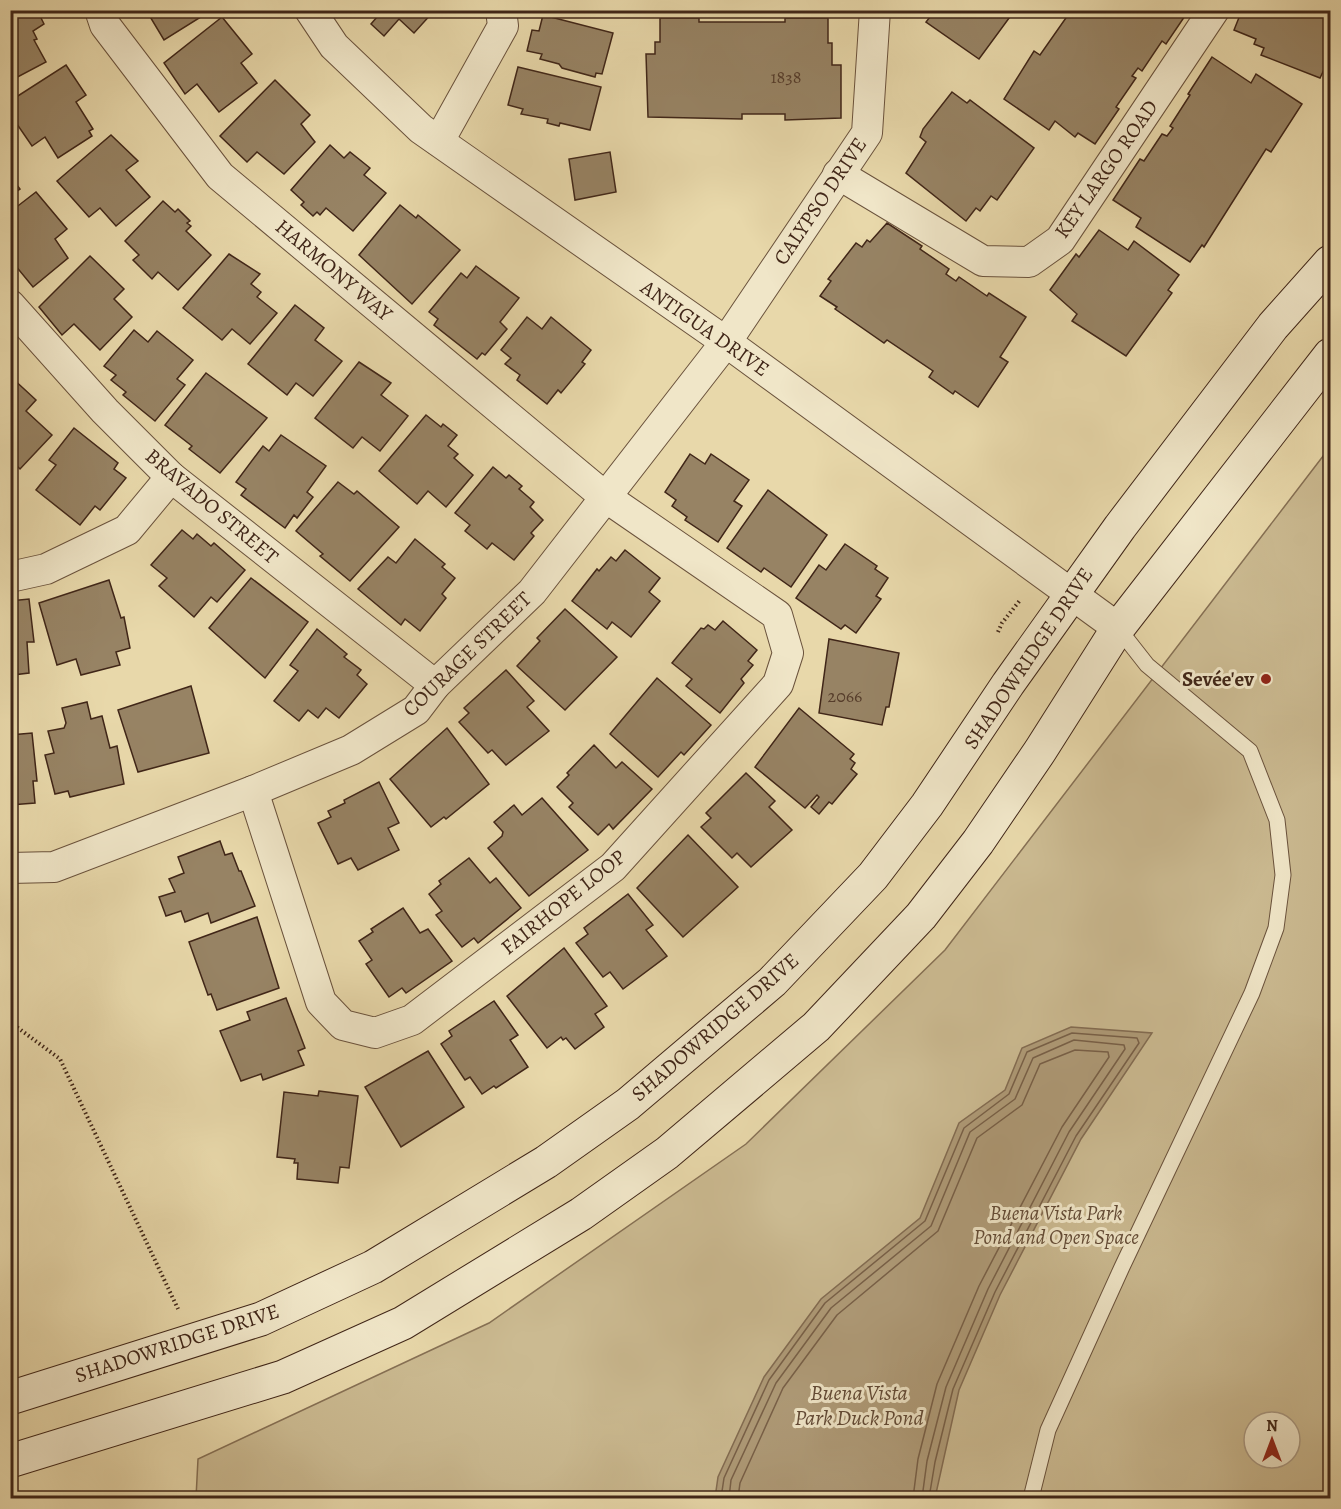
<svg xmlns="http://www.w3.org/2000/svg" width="1341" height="1509" viewBox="0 0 1341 1509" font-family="Alegreya,serif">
	<rect width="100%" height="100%" fill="#e8d8aa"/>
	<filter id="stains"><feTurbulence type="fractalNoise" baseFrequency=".00333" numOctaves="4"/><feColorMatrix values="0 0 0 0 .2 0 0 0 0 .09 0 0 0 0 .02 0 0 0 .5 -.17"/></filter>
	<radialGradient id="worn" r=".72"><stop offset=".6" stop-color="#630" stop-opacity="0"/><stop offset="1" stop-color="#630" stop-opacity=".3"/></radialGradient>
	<!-- green -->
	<path fill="#cbba91" stroke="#867054" stroke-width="1.5" fill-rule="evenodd" d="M1330,447V1498H196L198,1459L489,1323L746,1144L945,950ZM1254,1422H1290V1458H1254Z"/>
	<!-- water -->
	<path fill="#af9b78" stroke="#836c52" stroke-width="1.5" d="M1071,1027L1152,1033L1081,1139L1000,1295L959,1390L935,1498H715L718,1477L764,1377L821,1299L920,1218L959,1123L1005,1090L1022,1048Z"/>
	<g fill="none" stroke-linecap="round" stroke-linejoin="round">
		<!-- shore -->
		<g stroke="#786048" stroke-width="1.5">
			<path d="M721,1498L724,1478L769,1380L825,1303L925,1221L964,1128L1009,1094L1027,1052L1072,1033L1137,1038L1139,1043L1076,1136L995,1292L953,1389L935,1462L929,1498"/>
			<path d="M729,1498L731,1480L776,1383L831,1308L931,1226L970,1132L1015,1099L1033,1058L1074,1040L1124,1045L1125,1049L1069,1132L988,1289L946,1387L927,1461L922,1498"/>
			<path d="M738,1498L740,1483L783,1388L837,1315L938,1231L977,1138L1022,1105L1040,1064L1075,1050L1108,1052L1109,1057L1062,1127L979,1286L937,1384L918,1459L913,1498"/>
		</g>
	</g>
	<!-- building -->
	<g fill="#978364" stroke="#402618" stroke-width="1.5">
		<path d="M10,10H37L44,24L33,31L37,39L34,40L46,62L10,81Z"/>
		<path d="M146,10H201L204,15L164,40Z"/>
		<path d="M383,10H441L437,15L433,12L414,33L399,19L384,36L371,24Z"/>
		<path d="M921,10H1015L979,59L926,22L930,17Z"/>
		<path d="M1066,10H1189L1166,44L1162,41L1142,71L1138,68L1132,76L1136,78L1116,107L1119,109L1095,144L1078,133L1075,137L1055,121L1049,130L1004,99L1034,51L1040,55L1068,15L1064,13Z"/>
		<path d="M1242,10H1330V57L1320,78L1261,55L1264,48L1254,44L1256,39L1234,30Z"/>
		<path d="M543,15L613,33L602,74L596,73L595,77L562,68L559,64L540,59L542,54L527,51L532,30L539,31Z"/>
		<path d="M222,17L252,54L241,63L257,83L219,112L197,84L185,94L164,63Z"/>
		<path d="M660,18H699V22H785V18H828V43H832V65H841V118L785,120V114H742V119L648,117L646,54H655V42H660Z"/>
		<path d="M1212,57L1251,83L1256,74L1302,104L1271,152L1266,149L1204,247L1202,245L1190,262L1136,227L1141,218L1113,200L1140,159L1144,161L1162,134L1167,136L1173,128L1170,126L1190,95L1188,94Z"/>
		<path d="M66,65L86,95L76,102L93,129L89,131L92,136L58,158L45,137L32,146L10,114V101Z"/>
		<path d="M518,67L601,87L590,130L560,123L559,126L547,123L548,119L521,114L523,109L508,105Z"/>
		<path d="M275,80L310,115L301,124L315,142L284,174L257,152L247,162L220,136Z"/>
		<path d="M952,92L967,103L970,100L1034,148L997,200L991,196L980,211L976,208L966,221L906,173L926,142L920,137L923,129Z"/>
		<path d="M111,135L138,161L126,170L150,197L116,226L100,208L89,217L57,181Z"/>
		<path d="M330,145L344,158L350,152L370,168L364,175L386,193L353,231L326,208L320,215L317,212L313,216L301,205L304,202L291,190Z"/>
		<path d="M610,152L616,192L575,200L569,159Z"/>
		<path d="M10,176L20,189L10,196Z"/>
		<path d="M36,192L67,229L55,239L68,258L33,287L10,259V212Z"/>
		<path d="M163,201L175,212L178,209L190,221L187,223L191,226L186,231L211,255L178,290L158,272L152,279L133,260L139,255L125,241Z"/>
		<path d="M400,205L416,218L418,215L460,250L412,304L359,255Z"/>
		<path d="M887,223L922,246L920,249L949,269L946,274L956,281L959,277L987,296L989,293L1026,317L1000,357L1008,362L978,407L955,391L953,394L929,377L933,371L887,340L884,343L835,309L837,307L820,296L831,281L828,279L856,243L862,247L867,240L870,242Z"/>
		<path d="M1099,230L1128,250L1134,241L1179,275L1168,290L1172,293L1126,356L1072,321L1077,314L1050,290L1076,254L1079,257Z"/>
		<path d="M229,254L260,274L251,284L261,292L257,297L277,313L250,344L232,329L222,340L183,308Z"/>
		<path d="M90,256L124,289L114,299L132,317L100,350L74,324L62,335L39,307Z"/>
		<path d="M476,266L519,298L500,322L507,329L485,355L482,353L477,359L434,325L438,319L429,312L461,273L467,278Z"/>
		<path d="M295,305L324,328L315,340L342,361L313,396L296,383L287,395L248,364Z"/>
		<path d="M527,317L542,329L551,317L591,350L582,362L585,364L561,393L558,390L547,404L517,380L520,375L505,364L511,358L501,350Z"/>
		<path d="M134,330L148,342L157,331L193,360L177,379L185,385L155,421L123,395L126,392L111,380L116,375L104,366Z"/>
		<path d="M359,362L391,383L381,395L408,416L380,451L362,437L353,448L315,418Z"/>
		<path d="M206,373L267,418L220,473L189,449L192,446L165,425Z"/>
		<path d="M10,376L36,400L26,411L52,435L20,469L10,459Z"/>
		<path d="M426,415L441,427L443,424L457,435L448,446L458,454L454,458L473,475L446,507L428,491L417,504L379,471Z"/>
		<path d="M74,428L118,463L114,469L126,478L100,510L95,506L80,525L36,490L56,465L49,460Z"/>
		<path d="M281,435L326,466L307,492L313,497L297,518L294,515L285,528L241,495L246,489L236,482L263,446L269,451Z"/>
		<path d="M690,454L705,464L711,454L749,480L734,501L742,506L718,542L685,520L687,517L672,506L676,500L665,492Z"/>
		<path d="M493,467L506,478L509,475L522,486L519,489L534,502L530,507L543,520L531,533L534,536L514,560L492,543L487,549L465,531L470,525L455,513Z"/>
		<path d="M338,482L354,494L357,491L399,527L350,581L320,556L323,554L296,531Z"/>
		<path d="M768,490L827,535L791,587L764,568L761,572L727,548Z"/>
		<path d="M182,530L193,539L197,534L211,546L214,543L245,570L217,602L211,597L194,617L159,586L167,578L151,565Z"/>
		<path d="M415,539L445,564L442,567L455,578L442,594L446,598L420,631L405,619L401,625L358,589L388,557L396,563Z"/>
		<path d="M845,544L877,566L875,569L888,578L876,596L881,599L856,633L845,625L841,629L796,598L819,565L826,570Z"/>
		<path d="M625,550L660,578L649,592L660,601L631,637L612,622L607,629L572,601L597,569L599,571L611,557L616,561Z"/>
		<path d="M251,578L308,622L265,678L209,628Z"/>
		<path d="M109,580L121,618L124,617L130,648L116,652L120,665L81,675L76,659L57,665L39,603Z"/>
		<path d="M29,599L34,642H27L29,673L13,675L14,686H10V601Z"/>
		<path d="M565,609L617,657L565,710L517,666L540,641L537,638Z"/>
		<path d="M723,621L757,650L748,661L753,665L741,679L744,683L720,713L686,686L692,679L672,663L701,628L704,629L708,625L715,630Z"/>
		<path d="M317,629L347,654L344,657L361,670L357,675L367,684L339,718L326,708L318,718L308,710L299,721L274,701L298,671L290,665Z"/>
		<path d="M829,639L899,653L889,707H886L882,725L819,713Z"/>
		<path d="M506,670L534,701L527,707L549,731L506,765L492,750L488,753L459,722L469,713L464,708Z"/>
		<path d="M657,678L711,725L684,755L681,752L658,777L610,734Z"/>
		<path d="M191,686L209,753L138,772L118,710Z"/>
		<path d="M87,702L91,719L102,716L110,748L117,746L124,784L70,797L68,791L55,794L45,755L54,753L48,731L64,728L66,723L62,708Z"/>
		<path d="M799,708L854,754L850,759L855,763L851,769L857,774L832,804L829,802L819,814L811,807L819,797L817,795L805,808L755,767Z"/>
		<path d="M447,728L489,784L446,819L444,817L431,827L390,779Z"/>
		<path d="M32,733L37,781H33L35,803L10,805V735Z"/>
		<path d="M594,745L616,768L622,762L652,789L613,829L609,824L598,835L569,807L573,803L557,787L569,775L567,773Z"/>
		<path d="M746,773L775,801L769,807L792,830L751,867L737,853L732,858L701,827L711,818L706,813Z"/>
		<path d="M379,782L399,823L388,828L399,850L358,870L351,858L338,864L318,823L331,817L328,811L345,803L344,800Z"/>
		<path d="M542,798L588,850L529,896L488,848L502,836L503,832L494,822L514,805L522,815Z"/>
		<path d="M688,835L738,887L683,937L637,888Z"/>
		<path d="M220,841L225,855L232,853L239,871H241L255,906L211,923L208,913L185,922L181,911L166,916L159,897L175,892L169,879L184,873L178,857Z"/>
		<path d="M469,858L490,883L496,878L521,908L478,943L474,938L462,947L436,915L442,911L429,894L441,884L439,881Z"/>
		<path d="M628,894L653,925L646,930L667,956L623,989L610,972L603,977L576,943L588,934L584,928Z"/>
		<path d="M403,908L420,933L428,929L452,961L406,993L402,988L389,997L366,964L372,960L359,941L373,932L371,929Z"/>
		<path d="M257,917L279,988L217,1010L211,994L208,995L189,942Z"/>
		<path d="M564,948L607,1006L595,1014L604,1027L575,1049L566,1038L563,1040L561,1037L547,1048L507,996Z"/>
		<path d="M286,998L305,1048L298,1051L304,1065L263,1080L261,1074L241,1081L220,1031L250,1020L247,1012Z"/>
		<path d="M494,1001L518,1035L510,1040L528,1067L496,1088L494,1086L482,1094L470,1077L465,1080L441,1044L452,1036L449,1031Z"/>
		<path d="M428,1051L464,1107L401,1147L365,1087Z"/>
		<path d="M319,1091L358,1096L349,1168L340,1167L338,1183L297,1179L298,1163H294L295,1159L277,1157L284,1092L318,1096Z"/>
	</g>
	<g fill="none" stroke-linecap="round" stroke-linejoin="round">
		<!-- lane casing -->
		<g stroke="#6a523c" stroke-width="17">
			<path id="lane" d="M1031,1498L1048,1430L1122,1267L1252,993L1276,928L1283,875L1277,820L1250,751L1147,665L1118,628"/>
		</g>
		<!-- street casing -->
		<g stroke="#6a523c" stroke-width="32">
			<g id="street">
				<path d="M100,10L105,25L220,176L604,496L777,615L788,653L778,684L613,867L412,1020L375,1033L343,1025L321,1002L253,791"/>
				<path d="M310,10L334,46L421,129L726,342L1118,628"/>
				<path d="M439,141L503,26L501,10"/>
				<path d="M838,174L983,261L1029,262L1060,240L1214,10"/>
				<path d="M10,305L105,411L171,477L435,685"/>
				<path d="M10,577L46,569L127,530L171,477"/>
				<path d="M10,868L54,867L253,791L351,750L416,710L435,685L532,592L726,342L867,133L875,10"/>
			</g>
		</g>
		<!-- secondary casing -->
		<g stroke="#402618" stroke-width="35">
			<g id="secondary">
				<path d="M10,1398L261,1319L373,1267L546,1162L628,1104L772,982L873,876L927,805L1008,684L1120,527L1273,326L1330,262"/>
				<path d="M10,1461L283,1377L403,1323L581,1214L667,1153L816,1027L921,916L978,842L1040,751L1118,628L1330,355"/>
			</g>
		</g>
		<!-- path -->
		<g stroke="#402618" stroke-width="4" stroke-dasharray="1.5 3" stroke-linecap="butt">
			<path d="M998,632L1002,623L1021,599"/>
			<path d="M10,1022L60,1059L178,1309"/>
		</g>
		<!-- lane -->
		<use href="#lane" stroke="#f0e6c8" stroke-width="15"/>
		<!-- street -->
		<use href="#street" stroke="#f0e6c8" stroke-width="30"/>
		<!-- secondary -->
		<use href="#secondary" stroke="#f0e6c8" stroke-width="33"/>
	</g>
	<!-- markers -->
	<circle fill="#8f2418" stroke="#f0e6c8" stroke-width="2" cx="1266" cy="679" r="6"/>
	<g text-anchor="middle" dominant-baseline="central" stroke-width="6" stroke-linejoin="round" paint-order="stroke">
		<!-- number labels -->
		<g font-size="18" fill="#563d2b">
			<text x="786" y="77">1838</text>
			<text x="845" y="696">2066</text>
		</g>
		<!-- street labels -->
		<g font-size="21" fill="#402618" stroke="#f0e6c8">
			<text transform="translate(1106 169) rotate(-55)">KEY LARGO ROAD</text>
			<text transform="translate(820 201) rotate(-56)">CALYPSO DRIVE</text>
			<text transform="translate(334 270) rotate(40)">HARMONY WAY</text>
			<text transform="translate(705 328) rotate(35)">ANTIGUA DRIVE</text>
			<text transform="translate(212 506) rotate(40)">BRAVADO STREET</text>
			<text transform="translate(467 654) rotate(-44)">COURAGE STREET</text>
			<text transform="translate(1028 658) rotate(-56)">SHADOWRIDGE DRIVE</text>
			<text transform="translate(563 902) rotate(-39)">FAIRHOPE LOOP</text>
			<text transform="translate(715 1027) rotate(-41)">SHADOWRIDGE DRIVE</text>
			<text transform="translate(177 1343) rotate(-18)">SHADOWRIDGE DRIVE</text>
		</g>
		<!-- poi labels -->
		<g font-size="21" font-weight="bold" fill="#402618" stroke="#f0e6c8" text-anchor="end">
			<text x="1254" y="679">Sevée'ev</text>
		</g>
		<!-- park labels -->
		<g font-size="21" font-style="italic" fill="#634b36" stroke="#f0e6c8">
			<text x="1056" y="1213">Buena Vista Park<tspan x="1056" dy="24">Pond and Open Space</tspan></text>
		</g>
		<!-- water labels -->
		<g font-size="22" font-style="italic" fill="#614935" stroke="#f0e6c8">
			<text x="859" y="1393">Buena Vista<tspan x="859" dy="25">Park Duck Pond</tspan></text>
		</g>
	</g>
	<!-- margin -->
	<rect width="1341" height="1509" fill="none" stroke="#e8d8aa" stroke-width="36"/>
	<rect x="12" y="12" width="1317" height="1485" fill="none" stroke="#402618" stroke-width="3"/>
	<rect x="18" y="18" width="1305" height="1473" fill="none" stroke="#402618" stroke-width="1.5"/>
	<!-- north arrow -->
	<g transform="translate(1272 1440)"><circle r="28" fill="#f0e6c8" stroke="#aa9982" stroke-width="1.5"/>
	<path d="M0-4.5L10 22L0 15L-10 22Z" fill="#8f2418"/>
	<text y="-9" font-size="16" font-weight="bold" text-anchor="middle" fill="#402618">N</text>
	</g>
	<rect width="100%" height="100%" filter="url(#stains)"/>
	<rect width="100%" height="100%" fill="url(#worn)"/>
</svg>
